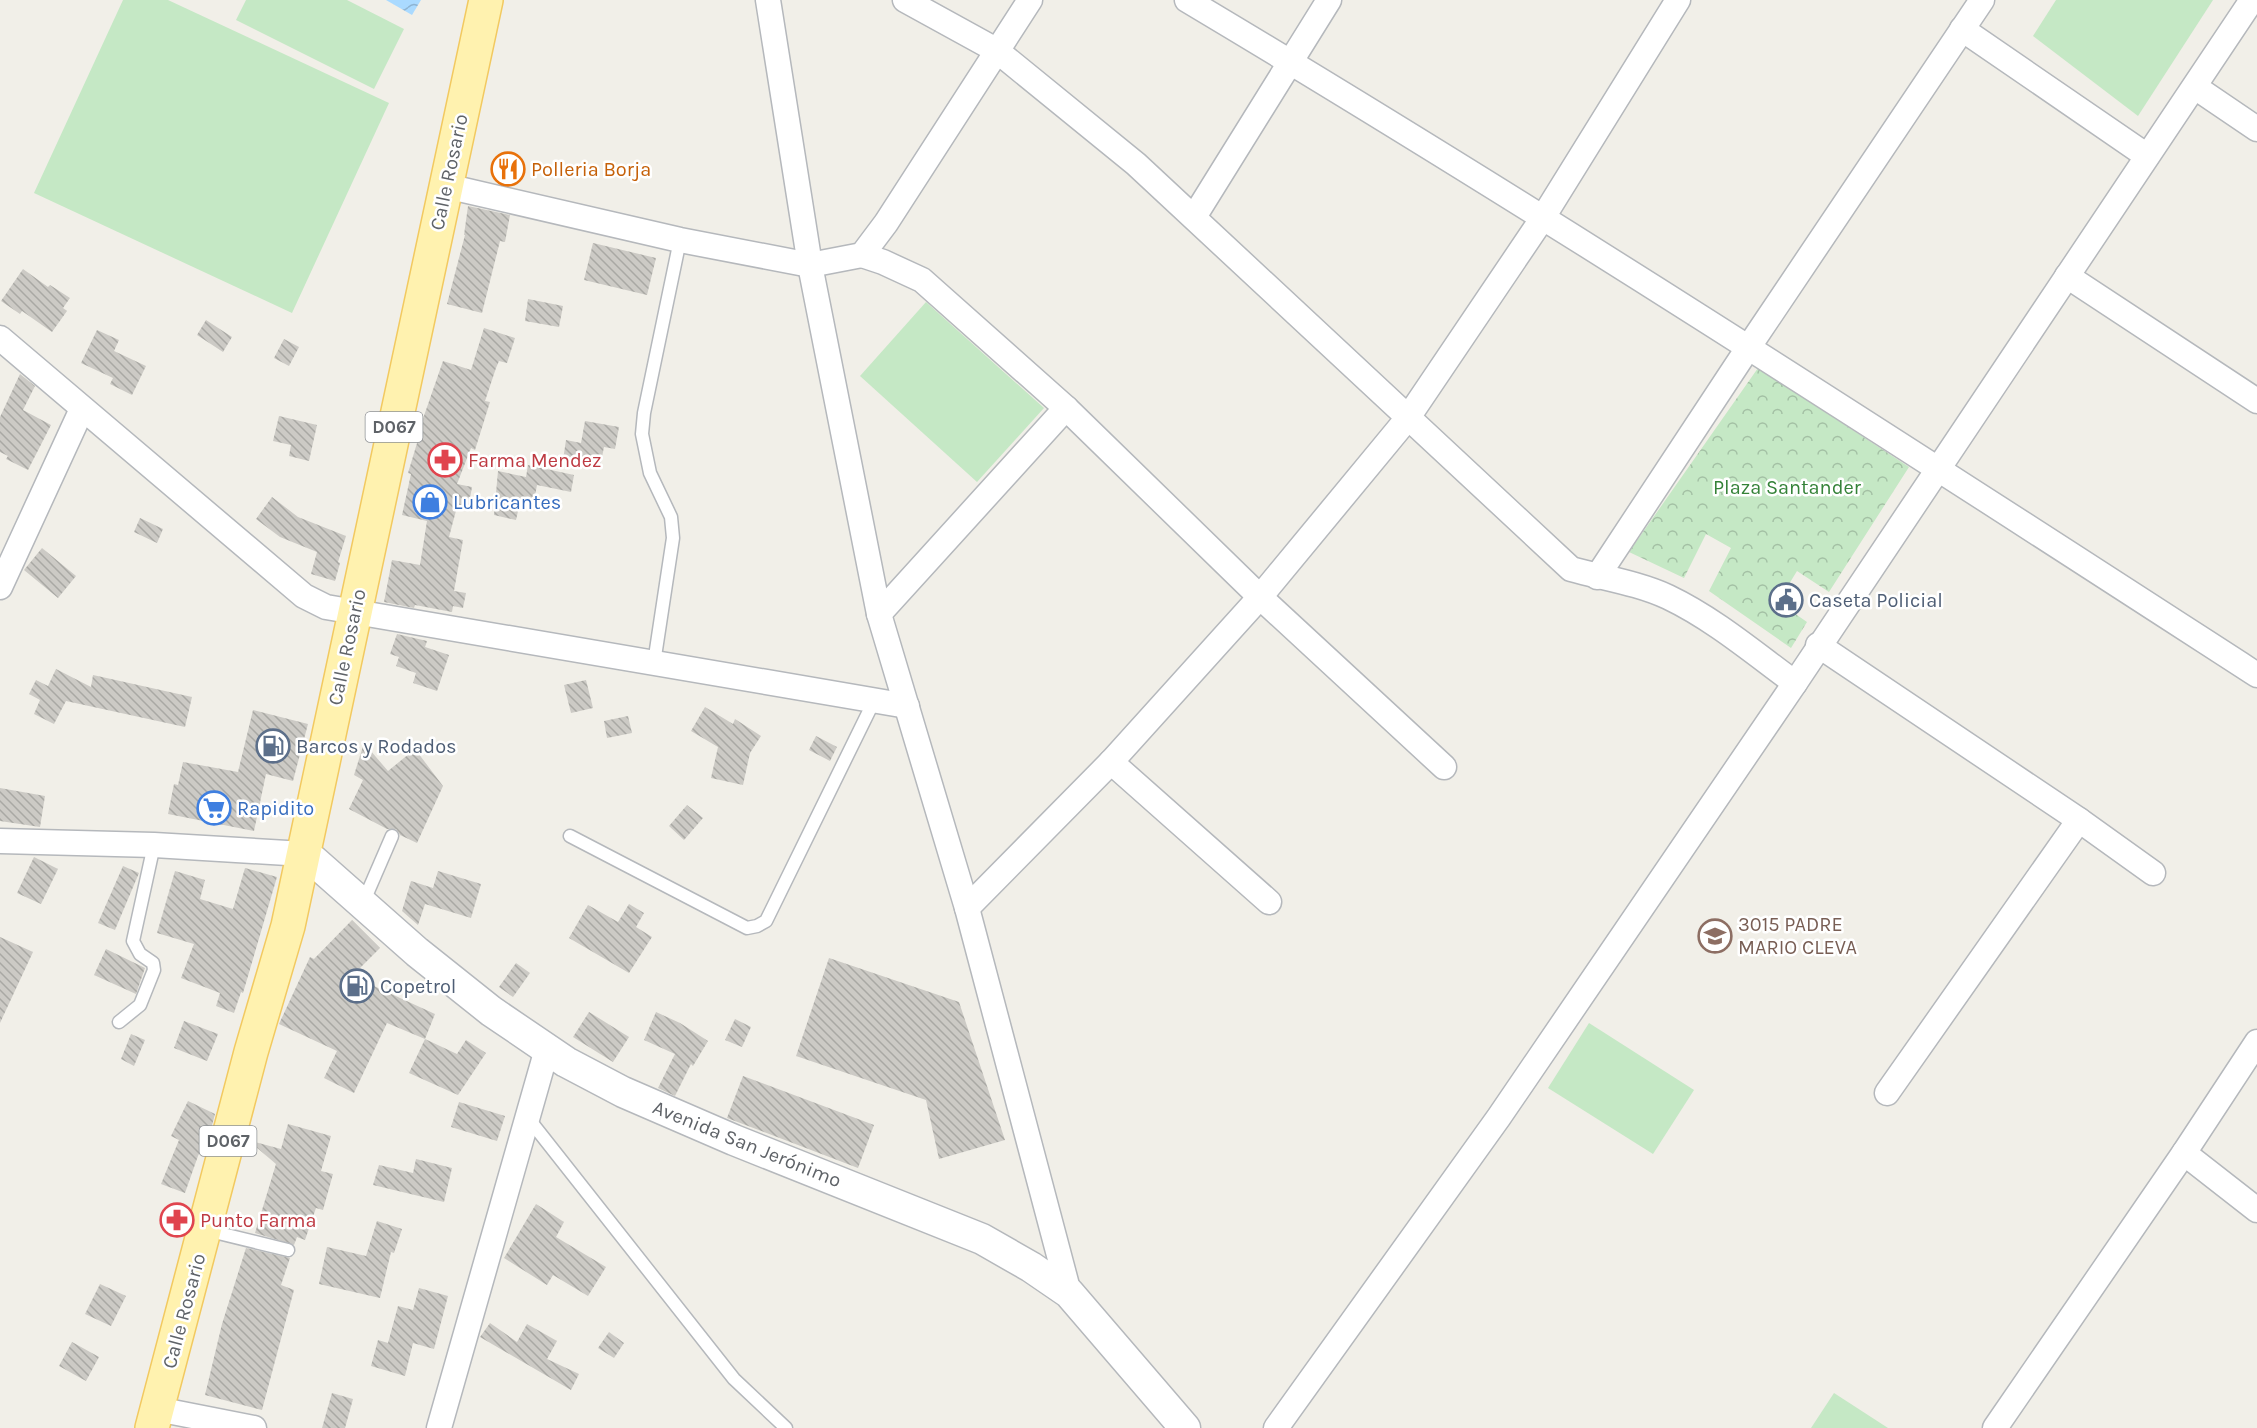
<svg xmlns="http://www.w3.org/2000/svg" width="2257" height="1428" viewBox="0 0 2257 1428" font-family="Karla,sans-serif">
	<defs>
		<pattern id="park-crowns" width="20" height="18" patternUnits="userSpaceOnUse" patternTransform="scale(1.5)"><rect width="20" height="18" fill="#c5e8c5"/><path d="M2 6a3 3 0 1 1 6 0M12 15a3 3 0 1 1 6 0" fill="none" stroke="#a3c0a4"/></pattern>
		<pattern id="water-waves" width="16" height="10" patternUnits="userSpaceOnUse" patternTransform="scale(1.5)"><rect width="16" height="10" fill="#aadaff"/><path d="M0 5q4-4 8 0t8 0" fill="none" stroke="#8eb4d2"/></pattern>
		<pattern id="building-back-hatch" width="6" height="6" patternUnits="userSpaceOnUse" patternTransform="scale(1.5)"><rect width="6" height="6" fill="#cccac5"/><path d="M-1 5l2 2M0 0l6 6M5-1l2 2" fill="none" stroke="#a9a8a4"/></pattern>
	</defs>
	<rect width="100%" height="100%" fill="#f1efe8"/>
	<!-- park -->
	<path fill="url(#park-crowns)" d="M1758,368L1909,467L1829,592L1797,571L1778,602L1807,622L1791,648L1709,591L1731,548L1706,534L1684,578L1629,552Z"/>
	<!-- pitch -->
	<g fill="#c5e8c5">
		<path d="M123,0H168L389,103L292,313L34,193Z"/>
		<path d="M246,0H347L404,29L374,89L236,20Z"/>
		<path d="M2056,0H2213L2138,116L2033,36Z"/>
		<path d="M926,302L1044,408L977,482L860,376Z"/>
		<path d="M1589,1023L1694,1090L1653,1154L1548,1088Z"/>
		<path d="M1834,1393L1888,1428H1811Z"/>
	</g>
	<!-- water -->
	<path fill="url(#water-waves)" d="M386,0H421L412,15Z"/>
	<!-- building -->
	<g fill="url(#building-back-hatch)">
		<path d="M468,206L510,215L505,242L500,241L482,313L447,304L465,235H464Z"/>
		<path d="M593,243L656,258L647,295L584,280Z"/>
		<path d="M23,269L48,287L50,285L70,298L63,308L67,311L52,332L22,311L20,314L1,301Z"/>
		<path d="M528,299L563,306L559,327L525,321Z"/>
		<path d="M206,320L232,337L223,352L197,335Z"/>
		<path d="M484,328L515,338L507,363L499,361L496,368L485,401L490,402L475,450L471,448L457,484L472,487L468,510L457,507L449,537L463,540L454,591L466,593L463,608L453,606L452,612L415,605L414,608L384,602L392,560L420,565L427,521L402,515L411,474L408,473L420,433H418L443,361L471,370Z"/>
		<path d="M97,330L119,340L114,351L146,366L132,395L110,384L113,378L81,363Z"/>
		<path d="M284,339L299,347L289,366L274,358Z"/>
		<path d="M20,374L35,386L23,410L51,425L28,470L6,459L8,456L0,452V417Z"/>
		<path d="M279,416L317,425L309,461L289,456L291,445L273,441Z"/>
		<path d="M585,421L619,427L615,449L604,447L600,467L563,460L566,440L581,443Z"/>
		<path d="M528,465L574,475L571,492L537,485L534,501L521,498L516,520L494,515L498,471L526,477Z"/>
		<path d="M272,497L298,517L346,536L338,562L340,563L335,581L311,574L317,552L280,537L256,519Z"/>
		<path d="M140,518L163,529L157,543L134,532Z"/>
		<path d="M42,548L76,576L58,598L24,570Z"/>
		<path d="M397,634L427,641L425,647L449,655L437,691L413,683L416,673L396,666L399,657L390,654Z"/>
		<path d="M56,669L91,687L93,675L192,697L185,727L66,701L54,724L34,714L40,700L29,694L36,680L48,686Z"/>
		<path d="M586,680L593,708L571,713L564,685Z"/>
		<path d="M705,707L733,724L735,719L761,736L750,753L743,785L711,778L718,747L691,731Z"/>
		<path d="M253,710L308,724L293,781L266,774L254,831L168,814L174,784L178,785L183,762L238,772Z"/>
		<path d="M628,716L632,733L607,738L604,721Z"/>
		<path d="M816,736L837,747L830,761L809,750Z"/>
		<path d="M364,743L388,771L415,749L443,786L417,843L400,835L396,829H387L349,809L363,780L354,775Z"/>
		<path d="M0,788L45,796L40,827L0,821Z"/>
		<path d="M687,805L703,818L684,840L669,826Z"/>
		<path d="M34,857L58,869L41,904L17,893Z"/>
		<path d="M123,866L139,873L115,930L98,923Z"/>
		<path d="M245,868L277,877L243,993L241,992L234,1013L216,1006L220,993L181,978L194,944L157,933L175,871L205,880L200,899L233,909Z"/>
		<path d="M438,871L481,884L471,918L425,904L418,925L402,911L411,881L433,888Z"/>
		<path d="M629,904L644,913L636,927L652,937L629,973L569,938L588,905L618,922Z"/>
		<path d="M352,920L380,948L352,976L435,1014L425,1039L387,1023L354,1093L324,1078L337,1051L279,1024L310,957L314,959Z"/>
		<path d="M0,937L33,952L0,1023Z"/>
		<path d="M106,949L145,968L136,994L94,975Z"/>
		<path d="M829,958L959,1002L1005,1140L939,1159L926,1100L796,1056Z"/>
		<path d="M516,963L530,973L513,997L499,987Z"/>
		<path d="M589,1012L629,1037L613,1062L573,1037Z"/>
		<path d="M656,1012L680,1023L708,1041L693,1066L691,1064L675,1096L658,1088L675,1054L644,1040Z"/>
		<path d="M735,1019L751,1027L742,1047L725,1040Z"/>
		<path d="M184,1021L218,1034L207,1061L174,1048Z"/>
		<path d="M131,1034L145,1040L134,1066L121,1059Z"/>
		<path d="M425,1039L457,1054L466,1040L486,1053L458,1095L409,1073Z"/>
		<path d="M743,1076L874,1125L858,1168L727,1118Z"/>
		<path d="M188,1101L215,1114L211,1129L198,1156L185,1193L161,1184L179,1140L171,1136Z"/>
		<path d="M459,1102L505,1116L497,1141L451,1127Z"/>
		<path d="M288,1124L331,1136L321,1171L333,1174L323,1210L316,1208L305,1240L297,1237L294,1245L255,1233L276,1164L248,1140L281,1149Z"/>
		<path d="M416,1159L452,1168L444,1202L373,1185L379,1165L413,1173Z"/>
		<path d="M536,1204L564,1222L556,1237L606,1267L588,1296L553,1275L547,1285L504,1258Z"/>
		<path d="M377,1221L402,1229L394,1253L391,1252L380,1298L319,1284L327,1247L366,1256Z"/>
		<path d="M246,1248L290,1258L281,1285L294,1290L262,1410L205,1395L222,1324Z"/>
		<path d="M100,1284L126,1296L111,1326L85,1314Z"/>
		<path d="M419,1288L448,1296L434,1349L413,1343L405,1376L371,1366L378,1340L388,1343L398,1306L413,1310Z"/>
		<path d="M490,1323L517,1342L527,1324L557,1341L547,1359L579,1374L571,1390L480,1337Z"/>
		<path d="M609,1332L624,1343L614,1358L598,1348Z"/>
		<path d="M72,1342L99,1357L86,1381L59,1366Z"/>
		<path d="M332,1393L353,1399L345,1428H322Z"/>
	</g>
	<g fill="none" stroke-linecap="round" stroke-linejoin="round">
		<!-- service casing -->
		<g stroke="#b5b8bc" stroke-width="15">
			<g id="service">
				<path d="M654,663L673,538L671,517L650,473L642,434L644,413L680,240"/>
				<path d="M570,836L747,928L757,926L766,921L874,701"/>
				<path d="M363,903L392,836"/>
				<path d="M119,1022L140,1005L154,970L153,963L140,954L133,941L154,845"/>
				<path d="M528,1118L734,1379L786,1428"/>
				<path d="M206,1230L288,1250"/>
			</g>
		</g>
		<!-- minor casing -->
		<g stroke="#b5b8bc" stroke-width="27">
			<g id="minor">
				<path d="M768,0L810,265L879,614L967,908L1069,1293"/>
				<path d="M905,0L996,50L1136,164L1571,569C1603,578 1638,583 1668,597C1714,619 1754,653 1795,683"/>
				<path d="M1187,0C1549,216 1903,446 2257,675"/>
				<path d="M1962,29L2147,156"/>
				<path d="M2195,87L2257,129"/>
				<path d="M446,186L680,240L810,265L862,255L886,223L1030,0"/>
				<path d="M1194,217L1329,0"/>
				<path d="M862,255L883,262L922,280L1066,408L1260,597L1444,767"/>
				<path d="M2067,276L2257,401"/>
				<path d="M0,338L304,596L326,607L907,706"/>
				<path d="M1597,577L1748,348L1982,0"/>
				<path d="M0,587L82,409"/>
				<path d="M879,614L1066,408"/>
				<path d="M1818,645L2079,820L2153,873"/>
				<path d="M1111,762L1269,902"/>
				<path d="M0,841L154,845L304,854"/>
				<path d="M967,908L1111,762L1260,597L1407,419L1542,219L1678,0"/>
				<path d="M1887,1093L2079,820"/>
				<path d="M2184,1153L2257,1210"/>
				<path d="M157,1409L254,1428"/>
				<path d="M439,1428L547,1049"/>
				<path d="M1276,1428L1499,1117L1795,683L2252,0"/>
				<path d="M1995,1428L2184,1153L2257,1042"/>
			</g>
		</g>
		<!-- tertiary casing -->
		<g stroke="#b5b8bc" stroke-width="33">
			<path id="tertiary" d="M304,854L314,861L417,952L491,1011L566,1062L623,1092L734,1140L982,1239L1031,1267L1069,1293L1185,1428"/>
		</g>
		<!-- primary casing -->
		<g stroke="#f2c960" stroke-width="36">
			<path id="primary" d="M152,1428L251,1052L288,926L486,0"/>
		</g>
		<!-- service -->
		<use href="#service" stroke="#fff" stroke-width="12"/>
		<!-- minor -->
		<use href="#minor" stroke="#fff" stroke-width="24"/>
		<!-- tertiary -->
		<use href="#tertiary" stroke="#fff" stroke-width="30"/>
		<!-- primary -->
		<use href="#primary" stroke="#fff2af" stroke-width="33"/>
	</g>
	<!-- icons -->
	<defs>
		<g id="restaurant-ring" transform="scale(1.725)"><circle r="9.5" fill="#fff" stroke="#e8710a" stroke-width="1.5"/><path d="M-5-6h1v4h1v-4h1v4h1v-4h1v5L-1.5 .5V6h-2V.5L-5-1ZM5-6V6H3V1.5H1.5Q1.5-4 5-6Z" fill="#e8710a"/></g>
		<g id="pharmacy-ring" transform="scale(1.725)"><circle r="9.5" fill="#fff" stroke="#e0444e" stroke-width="1.5"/><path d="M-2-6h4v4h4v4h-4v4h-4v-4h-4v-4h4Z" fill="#e0444e"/></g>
		<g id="shop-ring" transform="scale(1.725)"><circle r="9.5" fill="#fff" stroke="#3f7fe0" stroke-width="1.5"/><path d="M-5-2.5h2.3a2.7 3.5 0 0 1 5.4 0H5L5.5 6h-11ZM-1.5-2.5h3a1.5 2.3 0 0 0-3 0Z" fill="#3f7fe0"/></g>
		<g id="civic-ring" transform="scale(1.725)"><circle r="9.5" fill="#fff" stroke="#5c6f8a" stroke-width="1.5"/><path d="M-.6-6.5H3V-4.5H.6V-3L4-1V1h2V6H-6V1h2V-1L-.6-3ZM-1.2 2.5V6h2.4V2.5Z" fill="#5c6f8a"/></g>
		<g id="fuel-ring" transform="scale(1.725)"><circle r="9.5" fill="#fff" stroke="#5c6f8a" stroke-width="1.5"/><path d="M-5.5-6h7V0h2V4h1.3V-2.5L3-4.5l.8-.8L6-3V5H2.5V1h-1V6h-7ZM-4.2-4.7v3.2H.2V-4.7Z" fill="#5c6f8a"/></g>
		<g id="supermarket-ring" transform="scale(1.725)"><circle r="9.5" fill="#fff" stroke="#3f7fe0" stroke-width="1.5"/><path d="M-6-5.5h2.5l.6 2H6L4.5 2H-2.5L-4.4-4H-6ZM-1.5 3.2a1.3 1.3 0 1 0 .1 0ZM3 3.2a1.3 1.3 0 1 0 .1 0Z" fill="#3f7fe0"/></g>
		<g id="school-ring" transform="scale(1.725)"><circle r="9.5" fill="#fff" stroke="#8d6e63" stroke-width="1.5"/><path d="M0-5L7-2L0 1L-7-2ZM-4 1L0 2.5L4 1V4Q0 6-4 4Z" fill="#8d6e63"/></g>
	</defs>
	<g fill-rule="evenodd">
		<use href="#restaurant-ring" x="508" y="169"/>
		<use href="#pharmacy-ring" x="445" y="460"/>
		<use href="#shop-ring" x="430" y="502"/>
		<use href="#civic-ring" x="1786" y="600"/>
		<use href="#fuel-ring" x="273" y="746"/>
		<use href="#supermarket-ring" x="214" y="808"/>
		<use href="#school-ring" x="1715" y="936"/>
		<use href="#fuel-ring" x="357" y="986"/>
		<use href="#pharmacy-ring" x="177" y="1220"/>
	</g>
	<g text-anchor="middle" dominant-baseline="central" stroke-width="5" stroke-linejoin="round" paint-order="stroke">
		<!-- shield labels -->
		<g fill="#fff" stroke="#8f9295" stroke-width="1.5">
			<rect x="365.5" y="412" width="57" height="30" rx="4.5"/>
			<rect x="199.5" y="1126" width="57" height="30" rx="4.5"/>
		</g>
		<g font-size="18" font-weight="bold" fill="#5f6368">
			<text x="394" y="427">D067</text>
			<text x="228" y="1141">D067</text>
		</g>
		<!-- food labels -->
		<g font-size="20" fill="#c56008" stroke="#fff" text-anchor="start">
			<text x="531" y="169">Polleria Borja</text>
		</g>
		<!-- street labels -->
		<g font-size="20" fill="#5f6368" stroke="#fff">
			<text transform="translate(449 172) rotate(-78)">Calle Rosario</text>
			<text transform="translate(347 647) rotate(-78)">Calle Rosario</text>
			<text transform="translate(747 1144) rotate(22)">Avenida San Jerónimo</text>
			<text transform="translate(184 1311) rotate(-75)">Calle Rosario</text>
		</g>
		<!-- health labels -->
		<g font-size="20" fill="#be3a42" stroke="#fff" text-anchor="start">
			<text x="468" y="460">Farma Mendez</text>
			<text x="200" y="1220">Punto Farma</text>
		</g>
		<!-- park labels -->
		<g font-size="20" fill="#348238" stroke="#fff">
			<text x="1787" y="487">Plaza Santander</text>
		</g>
		<!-- shop labels -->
		<g font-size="20" fill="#366cbe" stroke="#fff" text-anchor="start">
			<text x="453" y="502">Lubricantes</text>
			<text x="237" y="808">Rapidito</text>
		</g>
		<!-- service labels -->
		<g font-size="20" fill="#4e5e75" stroke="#fff" text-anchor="start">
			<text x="1809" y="600">Caseta Policial</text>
			<text x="296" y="746">Barcos y Rodados</text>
			<text x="380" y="986">Copetrol</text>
		</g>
		<!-- education labels -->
		<g font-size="20" fill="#785e54" stroke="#fff" text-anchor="start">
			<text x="1738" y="924">3015 PADRE<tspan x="1738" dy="23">MARIO CLEVA</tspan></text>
		</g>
	</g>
</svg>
